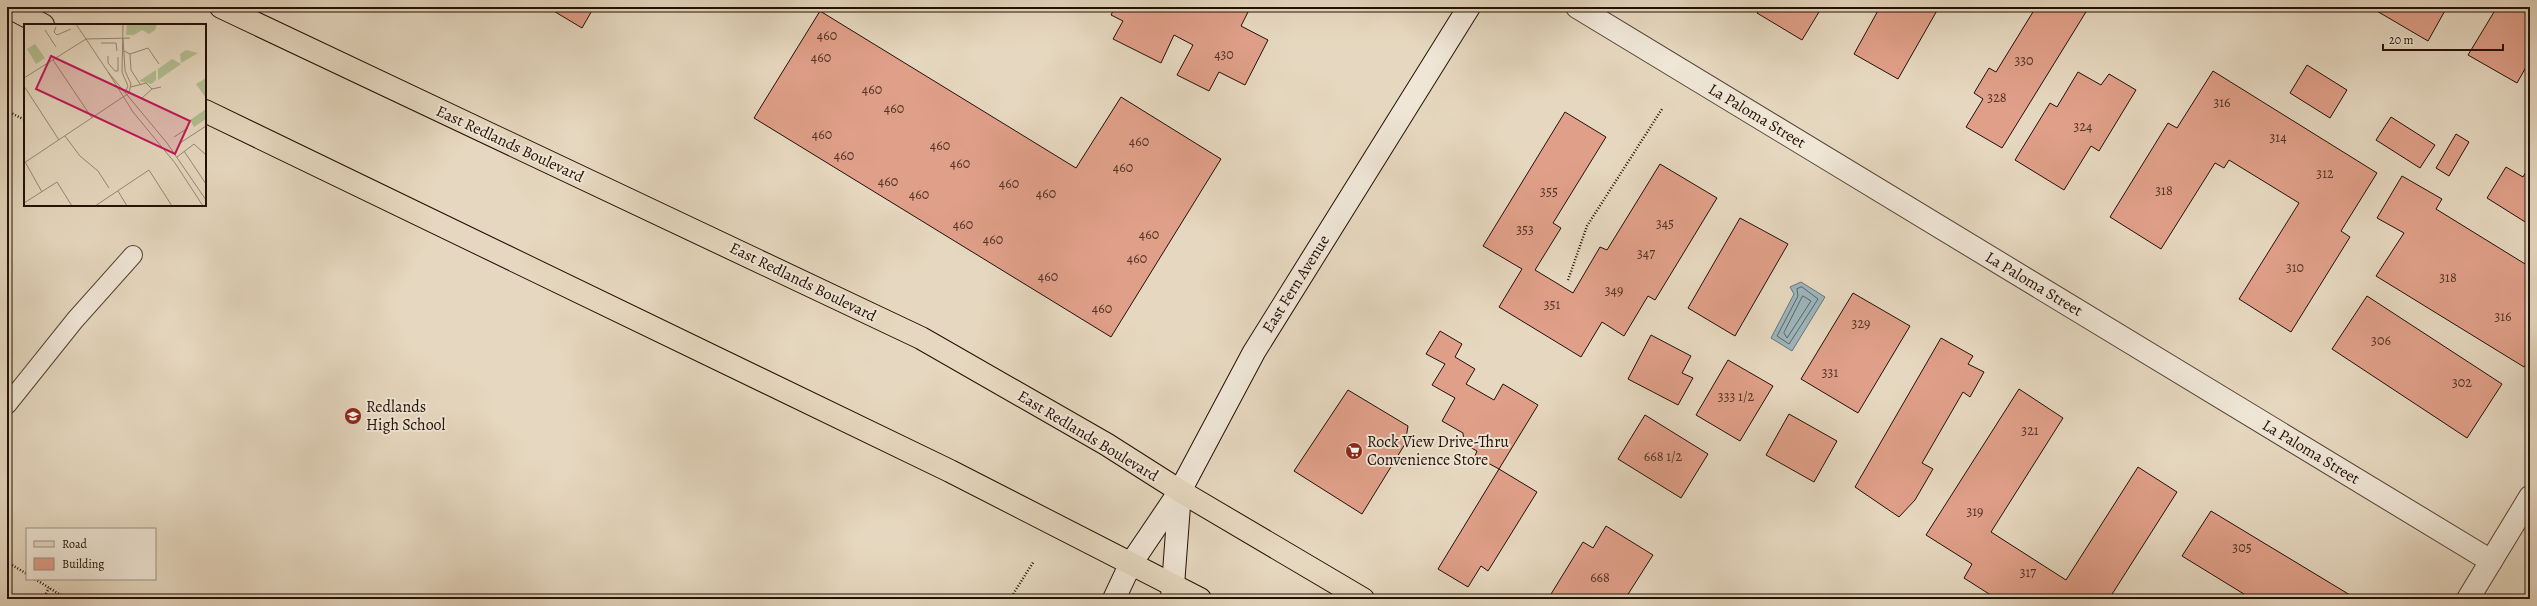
<svg xmlns="http://www.w3.org/2000/svg" width="2537" height="606" viewBox="0 0 2537 606" font-family="Alegreya,serif">
	<rect width="100%" height="100%" fill="#e6d8c0"/>
	<filter id="stains"><feTurbulence type="fractalNoise" baseFrequency=".005" numOctaves="4"/><feColorMatrix values="0 0 0 0 .2 0 0 0 0 .09 0 0 0 0 .02 0 0 0 .5 -.17"/></filter>
	<radialGradient id="worn" r=".72"><stop offset=".6" stop-color="#630" stop-opacity="0"/><stop offset="1" stop-color="#630" stop-opacity=".3"/></radialGradient>
	<!-- water -->
	<path fill="#9cb6be" stroke="#6c7474" d="M1801,282L1825,297L1792,351L1771,338L1794,294L1790,287Z"/>
	<g fill="none" stroke-linecap="round" stroke-linejoin="round">
		<!-- shore -->
		<g stroke="#606362" stroke-width="1">
			<path d="M1802,287L1818,299L1789,344L1777,336L1798,296L1797,289Z"/>
			<path d="M1803,296L1811,301L1787,338L1784,333Z"/>
		</g>
	</g>
	<!-- building -->
	<g fill="#e09f89" stroke="#241005">
		<path d="M547,7H594L582,28Z"/>
		<path d="M1115,7H1247L1250,8L1241,26L1268,40L1245,85L1219,72L1209,91L1177,75L1193,45L1174,35L1161,63L1113,39L1123,21L1111,15Z"/>
		<path d="M1761,7H1822L1802,40L1757,13Z"/>
		<path d="M1880,7H1939L1898,79L1854,54Z"/>
		<path d="M2036,7H2089L2002,148L1966,127L1983,99L1974,93L1989,68L1996,72Z"/>
		<path d="M2377,7H2447L2428,41L2375,10Z"/>
		<path d="M2497,7H2530V60L2517,83L2468,55Z"/>
		<path d="M820,11L1076,168L1121,97L1221,159L1111,337L754,118Z"/>
		<path d="M2307,65L2347,90L2330,118L2290,93Z"/>
		<path d="M2213,71L2377,173L2341,231L2350,237L2291,332L2239,299L2299,203L2229,160L2224,168L2215,163L2161,249L2110,217L2168,123L2177,128Z"/>
		<path d="M2078,72L2101,85L2109,74L2136,90L2099,151L2091,146L2064,190L2015,160L2050,103L2057,107Z"/>
		<path d="M1565,112L1606,137L1553,223L1561,228L1535,270L1573,293L1600,247L1607,250L1660,164L1717,198L1655,300L1648,296L1624,336L1602,322L1581,357L1499,307L1522,269L1483,246Z"/>
		<path d="M2391,117L2435,145L2420,168L2376,140Z"/>
		<path d="M2456,134L2469,142L2449,176L2436,168Z"/>
		<path d="M2530,165V225L2487,198L2506,167L2523,177Z"/>
		<path d="M2402,176L2442,199L2436,209L2530,267V358L2524,367L2376,276L2404,233L2377,218Z"/>
		<path d="M1740,218L1788,244L1735,336L1688,308Z"/>
		<path d="M1853,293L1910,326L1858,413L1801,379Z"/>
		<path d="M2367,296L2502,384L2467,438L2332,349Z"/>
		<path d="M1440,331L1462,344L1455,357L1475,369L1466,384L1494,400L1503,384L1538,405L1499,469L1475,456L1477,451L1464,444L1463,433L1442,421L1455,398L1432,385L1445,364L1426,354Z"/>
		<path d="M1651,335L1691,356L1682,373L1693,378L1678,405L1628,379Z"/>
		<path d="M1941,338L1973,356L1968,364L1984,372L1970,397L1963,392L1922,463L1933,469L1915,500L1899,517L1855,487Z"/>
		<path d="M1728,360L1773,386L1740,441L1696,415Z"/>
		<path d="M2019,389L2063,418L1991,532L2066,580L2138,467L2177,492L2109,599H1997L1964,578L1972,564L1926,535Z"/>
		<path d="M1348,390L1408,426L1405,444L1362,514L1294,471Z"/>
		<path d="M1789,414L1837,441L1814,482L1766,455Z"/>
		<path d="M1645,415L1708,454L1681,498L1618,459Z"/>
		<path d="M1499,469L1537,492L1488,571L1481,566L1468,587L1438,569Z"/>
		<path d="M2211,511L2355,598L2252,599L2182,556Z"/>
		<path d="M1606,526L1653,555L1625,599H1548L1583,542L1593,548Z"/>
	</g>
	<g fill="none" stroke-linecap="round" stroke-linejoin="round">
		<!-- lane casing -->
		<g stroke="#544234" stroke-width="20">
			<path id="lane" d="M7,405L75,320L133,255"/>
		</g>
		<!-- street casing -->
		<g stroke="#544234" stroke-width="24">
			<g id="street">
				<path d="M1577,7L2491,561"/>
				<path d="M2468,599L2530,497"/>
			</g>
		</g>
		<!-- secondary casing -->
		<g stroke="#241005" stroke-width="24">
			<g id="secondary">
				<path d="M1114,599L1130,565L1180,491L1254,352L1469,7"/>
				<path d="M1172,599L1180,492"/>
			</g>
		</g>
		<!-- primary casing -->
		<g stroke="#241005" stroke-width="24">
			<g id="primary">
				<path d="M9,7L43,25"/>
				<path d="M221,7L921,338L1106,444L1180,491L1363,599"/>
				<path d="M205,111L950,471L1200,599"/>
			</g>
		</g>
		<!-- path -->
		<g stroke="#241005" stroke-width="2.5" stroke-dasharray="1 2" stroke-linecap="butt">
			<path d="M7,111L25,120"/>
			<path d="M1568,280L1587,226L1662,109"/>
			<path d="M7,562L27,574"/>
			<path d="M35,579L67,599"/>
			<path d="M43,599L49,588"/>
			<path d="M1010,599L1034,561"/>
		</g>
		<!-- lane -->
		<use href="#lane" stroke="#efe6d6" stroke-width="18"/>
		<!-- street -->
		<use href="#street" stroke="#efe6d6" stroke-width="22"/>
		<!-- secondary -->
		<use href="#secondary" stroke="#efe6d6" stroke-width="22"/>
		<!-- primary -->
		<use href="#primary" stroke="#e6d8c0" stroke-width="22"/>
	</g>
	<!-- icons -->
	<defs>
		<g id="school-disc" transform="scale(0.9)"><circle r="9.5" fill="#8f2418" stroke="#efe6d6"/><path d="M0-5L7-2L0 1L-7-2ZM-4 1L0 2.5L4 1V4Q0 6-4 4Z" fill="#fff"/></g>
		<g id="supermarket-disc" transform="scale(0.9)"><circle r="9.5" fill="#8f2418" stroke="#efe6d6"/><path d="M-6-5.5h2.5l.6 2H6L4.5 2H-2.5L-4.4-4H-6ZM-1.5 3.2a1.3 1.3 0 1 0 .1 0ZM3 3.2a1.3 1.3 0 1 0 .1 0Z" fill="#fff"/></g>
	</defs>
	<g fill-rule="evenodd">
		<use href="#school-disc" x="353" y="416"/>
		<use href="#supermarket-disc" x="1354" y="451"/>
	</g>
	<g text-anchor="middle" dominant-baseline="central" stroke-width="4" stroke-linejoin="round" paint-order="stroke">
		<!-- number labels -->
		<g font-size="14" fill="#533426">
			<text x="827" y="35">460</text>
			<text x="1224" y="54">430</text>
			<text x="821" y="57">460</text>
			<text x="2024" y="60">330</text>
			<text x="872" y="89">460</text>
			<text x="1997" y="97">328</text>
			<text x="2222" y="102">316</text>
			<text x="894" y="108">460</text>
			<text x="2083" y="126">324</text>
			<text x="822" y="134">460</text>
			<text x="2278" y="137">314</text>
			<text x="1139" y="141">460</text>
			<text x="940" y="145">460</text>
			<text x="844" y="155">460</text>
			<text x="960" y="163">460</text>
			<text x="1123" y="167">460</text>
			<text x="2325" y="173">312</text>
			<text x="888" y="181">460</text>
			<text x="1009" y="183">460</text>
			<text x="2164" y="190">318</text>
			<text x="1549" y="191">355</text>
			<text x="1046" y="193">460</text>
			<text x="919" y="194">460</text>
			<text x="1665" y="223">345</text>
			<text x="963" y="224">460</text>
			<text x="1525" y="229">353</text>
			<text x="1149" y="234">460</text>
			<text x="993" y="239">460</text>
			<text x="1646" y="253">347</text>
			<text x="1137" y="258">460</text>
			<text x="2295" y="267">310</text>
			<text x="1048" y="276">460</text>
			<text x="2448" y="277">318</text>
			<text x="1614" y="290">349</text>
			<text x="1552" y="304">351</text>
			<text x="1102" y="308">460</text>
			<text x="2503" y="316">316</text>
			<text x="1861" y="323">329</text>
			<text x="2381" y="340">306</text>
			<text x="1830" y="372">331</text>
			<text x="2462" y="382">302</text>
			<text x="1736" y="396">333 1/2</text>
			<text x="2030" y="430">321</text>
			<text x="1663" y="456">668 1/2</text>
			<text x="1975" y="511">319</text>
			<text x="2242" y="547">305</text>
			<text x="2028" y="572">317</text>
			<text x="1600" y="577">668</text>
		</g>
		<!-- street labels -->
		<g font-size="16" fill="#241005" stroke="#efe6d6">
			<text transform="translate(1757 116) rotate(31)">La Paloma Street</text>
			<text transform="translate(510 144) rotate(25)">East Redlands Boulevard</text>
			<text transform="translate(803 282) rotate(26)">East Redlands Boulevard</text>
			<text transform="translate(1296 284) rotate(-58)">East Fern Avenue</text>
			<text transform="translate(2034 284) rotate(31)">La Paloma Street</text>
			<text transform="translate(1088 436) rotate(31)">East Redlands Boulevard</text>
			<text transform="translate(2311 452) rotate(31)">La Paloma Street</text>
		</g>
		<!-- poi labels -->
		<g font-size="16" fill="#241005" stroke="#efe6d6" text-anchor="start">
			<text x="366" y="407">Redlands<tspan x="366" dy="18">High School</tspan></text>
			<text x="1367" y="442">Rock View Drive-Thru<tspan x="1367" dy="18">Convenience Store</tspan></text>
		</g>
	</g>
	<!-- overview -->
	<g transform="translate(24 24)">
		<rect width="182" height="182" fill="#e6d8c0"/>
		<path d="M103,0H133L131,6L125,10L118,6L110,11H102ZM11,20L21,34L12,40L3,25ZM162,26L174,29L157,39L156,30ZM148,35L157,40L134,56V45ZM132,46V56L127,60L115,57ZM182,54V74L172,60ZM182,85V95L170,103L166,96Z" fill="#b4bf93"/>
		<path fill="none" stroke="#988875" stroke-width="1" d="M52,0L84,48L143,119L182,176M99,0L98,48L104,62L101,69M32,3L30,8L33,11L47,5M21,6L32,23M77,19H92L93,27M100,27L106,30L107,46L116,60M106,30L124,24L135,40M84,32V39L91,47H94V33M29,36L68,94M84,48L109,88L151,139L179,182M0,54L62,15L106,14M0,62L35,116M107,63L122,59L128,65M118,74L128,65L137,63M41,112L56,132L74,147L85,164M150,113L164,104M156,119L182,102M160,127L182,160M153,133L170,120L182,131M0,136L18,168M0,139L105,69L107,60L101,47L99,14M94,167L103,182M0,179L33,158L48,182M71,182L125,146L148,182"/>
		<path fill="#c2185b" fill-opacity="0.15" stroke="#c2185b" stroke-width="2" d="M27,32L166,97L151,130L12,65Z"/>
		<rect width="182" height="182" fill="none" stroke="#241005" stroke-width="2"/>
	</g>
	<!-- margin -->
	<rect width="2537" height="606" fill="none" stroke="#e6d8c0" stroke-width="24"/>
	<rect x="8" y="8" width="2521" height="590" fill="none" stroke="#241005" stroke-width="2"/>
	<rect x="12" y="12" width="2513" height="582" fill="none" stroke="#241005"/>
	<!-- legend -->
	<rect x="26" y="528" width="130" height="52" fill="#efe6d6" stroke="#9e9082"/>
	<rect x="34" y="541" width="20" height="6" fill="#e6d8c0" stroke="#9e9082"/>
	<text x="62" y="548" font-size="12" fill="#241005">Road</text>
	<rect x="34" y="558" width="20" height="12" fill="#e09f89" stroke="#9e9082"/>
	<text x="62" y="568" font-size="12" fill="#241005">Building</text>
	<!-- scale -->
	<path d="M2383 44v6h120v-6" fill="none" stroke="#241005" stroke-width="2"/>
	<text x="2389" y="44" font-size="12" fill="#241005" stroke="#efe6d6" stroke-width="3" paint-order="stroke">20 m</text>
	<rect width="100%" height="100%" filter="url(#stains)"/>
	<rect width="100%" height="100%" fill="url(#worn)"/>
</svg>
